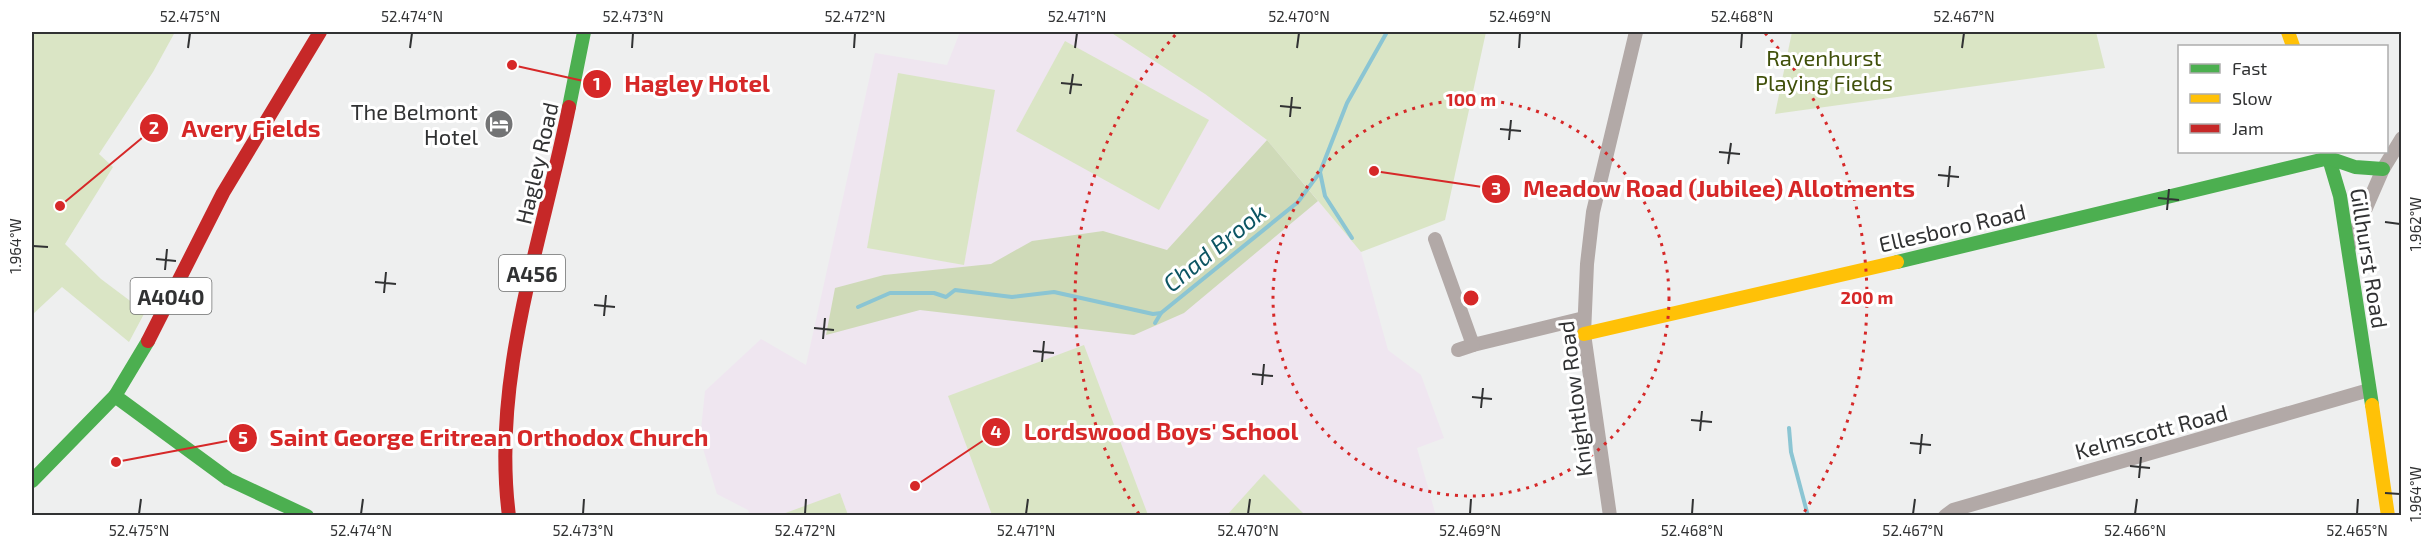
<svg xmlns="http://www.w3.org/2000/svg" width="2433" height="547" viewBox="0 0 2433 547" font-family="'Exo 2',sans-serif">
	<rect width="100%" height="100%" fill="#eeefef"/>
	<!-- education -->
	<path fill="#efe6f0" d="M960,32H1110L1205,94L1267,140L1361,252L1388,350L1421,375L1444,438L1417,448L1436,516L750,515L748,510L717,494L700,439L705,391L761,339L806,365L875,53L947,65Z"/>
	<!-- green -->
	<g fill="#dae5c5">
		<path d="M32,32H175L153,72L99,154L113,167L65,244L101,279L145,312L129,342L62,287L32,315Z"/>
		<path d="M1110,32H1486L1445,220L1361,252L1267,140L1205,94Z"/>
		<path d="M1792,32H2096L2105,68L1775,114Z"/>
		<path d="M1065,41L1209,120L1159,210L1016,131Z"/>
		<path d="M898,73L995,90L964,265L867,248Z"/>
		<path d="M1084,345L1148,515H992L948,396Z"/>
		<path d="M1264,474L1305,515H1227Z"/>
		<path d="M840,493L848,515H780Z"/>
	</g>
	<!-- forest -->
	<path fill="#cfdab8" d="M1267,140L1318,201L1184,313L1134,335L920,310L826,335L835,288L884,275L991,264L1032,241L1103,231L1167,250Z"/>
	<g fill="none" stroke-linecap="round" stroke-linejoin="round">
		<!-- stream -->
		<g stroke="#8bc5d3" stroke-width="4">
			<path d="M1320,172L1325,196L1352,238"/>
			<path d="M858,307L890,293H934L946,297L955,290L1012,297L1054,292L1153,314L1161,313L1298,202L1320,172L1347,103L1387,32"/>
			<path d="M1155,323L1161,313"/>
			<path d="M1789,428L1791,452L1808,516"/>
		</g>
		<!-- street -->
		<g stroke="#b2a9a7" stroke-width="14">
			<path d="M1435,239L1473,345L1584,318"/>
			<path d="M2349,247L2383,169L2402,138"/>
			<path d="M1458,350L1473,345"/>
			<path d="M1610,516L1584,334L1587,264L1593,212L1636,32"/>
			<path d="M1945,516L1953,510L2369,390"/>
		</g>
		<!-- fast -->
		<g stroke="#4caf50" stroke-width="14">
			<path d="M569,107L584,32"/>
			<path d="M2327,152L2340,196L2372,405"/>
			<path d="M1897,262L2329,158L2355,167L2383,169"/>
			<path d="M148,341L115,396L228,479L307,516"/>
			<path d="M32,481L115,396"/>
		</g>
		<!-- slow -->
		<g stroke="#ffc107" stroke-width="14">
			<path d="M2288,32L2293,46"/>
			<path d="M1584,334L1897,262"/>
			<path d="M2372,405L2388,516"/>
		</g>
		<!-- jam -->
		<g stroke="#c62828" stroke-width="14">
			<path d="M148,341L223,193L320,32"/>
			<path d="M509,516C491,377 542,242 569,107"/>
		</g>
	</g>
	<!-- ticks -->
	<path fill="none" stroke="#313233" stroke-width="2" d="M188,48L190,33M410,48L412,33M632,48L633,33M854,48L855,33M1075,48L1077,33M1297,48L1299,33M1519,48L1520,33M1741,48L1742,33M1962,48L1964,33M1061,83L1082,85M1070,94L1073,74M1280,106L1301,108M1290,117L1292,97M1500,129L1521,131M1509,140L1511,120M1719,152L1740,154M1728,164L1731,143M1938,175L1959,177M1948,187L1950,166M2158,198L2179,200M2167,210L2169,189M2385,222L2400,224M33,246L48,247M156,259L176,261M165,270L167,249M375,282L396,284M384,293L386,272M594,305L615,307M604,316L606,295M814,328L834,330M823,339L825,318M1033,351L1054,353M1042,362L1044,341M1252,374L1273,376M1262,385L1264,364M1472,397L1492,399M1481,408L1483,388M1691,420L1712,422M1700,431L1702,411M1910,443L1931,445M1920,454L1922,434M2130,466L2150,468M2139,478L2141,457M2385,493L2400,494M139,514L141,499M361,514L363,499M583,514L584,499M805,514L806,499M1026,514L1028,499M1248,514L1250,499M1470,514L1471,499M1692,514L1693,499M1913,514L1915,499M2135,514L2137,499M2357,514L2358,499"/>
	<!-- distance rings -->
	<g fill="none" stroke="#d62828" stroke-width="3" stroke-dasharray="3 6">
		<circle cx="1471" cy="298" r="198"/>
		<path d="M1139 514A396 396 0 0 1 1177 33M1765 33A396 396 0 0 1 1803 514"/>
	</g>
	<!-- icons -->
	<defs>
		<g id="hotel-disc" transform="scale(1.5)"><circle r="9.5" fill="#737475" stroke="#fff"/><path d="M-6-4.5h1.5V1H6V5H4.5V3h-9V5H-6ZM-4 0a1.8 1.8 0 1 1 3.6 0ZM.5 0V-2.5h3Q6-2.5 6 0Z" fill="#fff"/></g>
	</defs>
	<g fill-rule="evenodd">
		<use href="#hotel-disc" x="499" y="124"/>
	</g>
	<g text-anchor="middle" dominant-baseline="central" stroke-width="6" stroke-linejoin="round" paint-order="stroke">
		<!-- shield labels -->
		<g fill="#fff" stroke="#6f7070" stroke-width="1.5">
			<rect x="499" y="255" width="66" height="36" rx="4.5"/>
			<rect x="130.5" y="278" width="81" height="36" rx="4.5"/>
		</g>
		<g font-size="21" font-weight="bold" fill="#313233">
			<text x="532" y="273">A456</text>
			<text x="171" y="296">A4040</text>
		</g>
		<!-- park labels -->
		<g font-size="22" fill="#40500a" stroke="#fff">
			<text x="1824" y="57">Ravenhurst<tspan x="1824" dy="25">Playing Fields</tspan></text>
		</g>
		<!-- poi labels -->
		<g font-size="22" fill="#313233" stroke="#fff" text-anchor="end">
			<text x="478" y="111">The Belmont<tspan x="478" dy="25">Hotel</tspan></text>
		</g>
		<!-- street labels -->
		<g font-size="22" fill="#313233" stroke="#fff">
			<text transform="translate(536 163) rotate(-77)">Hagley Road</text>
			<text transform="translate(1952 227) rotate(-13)">Ellesboro Road</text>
			<text transform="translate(2370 258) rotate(81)">Gillhurst Road</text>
			<text transform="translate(1574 399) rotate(-97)">Knightlow Road</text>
			<text transform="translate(2151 431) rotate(-15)">Kelmscott Road</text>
		</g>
		<!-- water labels -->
		<g font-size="24" font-style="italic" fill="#0c5563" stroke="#fff">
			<text transform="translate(1214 247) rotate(-39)">Chad Brook</text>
		</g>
	</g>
	<circle cx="1471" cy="298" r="9" fill="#d62828" stroke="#fff" stroke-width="3"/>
	<g font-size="18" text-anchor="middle" font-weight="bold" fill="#d62828" stroke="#fff" stroke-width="6" stroke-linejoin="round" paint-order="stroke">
		<text x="1471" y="106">100 m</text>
		<text x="1867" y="304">200 m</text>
	</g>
	<!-- callouts -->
	<path fill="none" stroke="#d62828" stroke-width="2" d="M512 65L597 84M60 206L154 128M1374 171L1496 189M915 486L996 432M116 462L243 438"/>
	<g fill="#d62828" stroke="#fff" stroke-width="2">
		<circle cx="512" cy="65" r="6"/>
		<circle cx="60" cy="206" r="6"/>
		<circle cx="1374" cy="171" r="6"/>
		<circle cx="915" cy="486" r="6"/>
		<circle cx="116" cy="462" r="6"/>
		<circle cx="597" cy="84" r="15"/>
		<circle cx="154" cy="128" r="15"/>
		<circle cx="1496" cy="189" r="15"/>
		<circle cx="996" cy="432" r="15"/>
		<circle cx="243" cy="438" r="15"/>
	</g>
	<g font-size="18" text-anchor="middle" font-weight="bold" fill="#fff">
		<text x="597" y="90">1</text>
		<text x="154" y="134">2</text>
		<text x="1496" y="195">3</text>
		<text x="996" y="438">4</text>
		<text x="243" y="444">5</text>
	</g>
	<g font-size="24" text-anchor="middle" font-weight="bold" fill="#d62828" stroke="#fff" stroke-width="6" stroke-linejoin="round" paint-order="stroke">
		<text x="697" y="92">Hagley Hotel</text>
		<text x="251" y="137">Avery Fields</text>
		<text x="1719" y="197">Meadow Road (Jubilee) Allotments</text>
		<text x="1161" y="440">Lordswood Boys' School</text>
		<text x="489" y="446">Saint George Eritrean Orthodox Church</text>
	</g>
	<!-- border -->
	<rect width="2433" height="547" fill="none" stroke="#ffffff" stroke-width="66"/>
	<!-- legend -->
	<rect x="2178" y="45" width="210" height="108" fill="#ffffff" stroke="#adadad" stroke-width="1.5"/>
	<rect x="2190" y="64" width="30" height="9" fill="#4caf50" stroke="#adadad" stroke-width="1.5"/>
	<text x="2232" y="75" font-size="18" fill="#313233">Fast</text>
	<rect x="2190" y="94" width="30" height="9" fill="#ffc107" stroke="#adadad" stroke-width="1.5"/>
	<text x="2232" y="105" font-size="18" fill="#313233">Slow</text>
	<rect x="2190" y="124" width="30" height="9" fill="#c62828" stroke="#adadad" stroke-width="1.5"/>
	<text x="2232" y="135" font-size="18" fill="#313233">Jam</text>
	<rect x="33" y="33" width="2367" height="481" fill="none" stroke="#313233" stroke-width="2"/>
	<g font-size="15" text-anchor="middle" fill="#313233">
		<text x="190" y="22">52.475°N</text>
		<text x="412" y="22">52.474°N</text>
		<text x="633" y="22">52.473°N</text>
		<text x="855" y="22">52.472°N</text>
		<text x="1077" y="22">52.471°N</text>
		<text x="1299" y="22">52.470°N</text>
		<text x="1520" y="22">52.469°N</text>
		<text x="1742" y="22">52.468°N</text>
		<text x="1964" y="22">52.467°N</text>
		<text transform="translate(2416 224) rotate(-90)" y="5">1.962°W</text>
		<text transform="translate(16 246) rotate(-90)" y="5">1.964°W</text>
		<text transform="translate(2416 494) rotate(-90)" y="5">1.964°W</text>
		<text x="139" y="536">52.475°N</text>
		<text x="361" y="536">52.474°N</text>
		<text x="583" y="536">52.473°N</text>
		<text x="805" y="536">52.472°N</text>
		<text x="1026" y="536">52.471°N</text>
		<text x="1248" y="536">52.470°N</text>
		<text x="1470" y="536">52.469°N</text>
		<text x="1692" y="536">52.468°N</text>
		<text x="1913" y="536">52.467°N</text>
		<text x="2135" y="536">52.466°N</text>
		<text x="2357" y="536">52.465°N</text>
	</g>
</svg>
